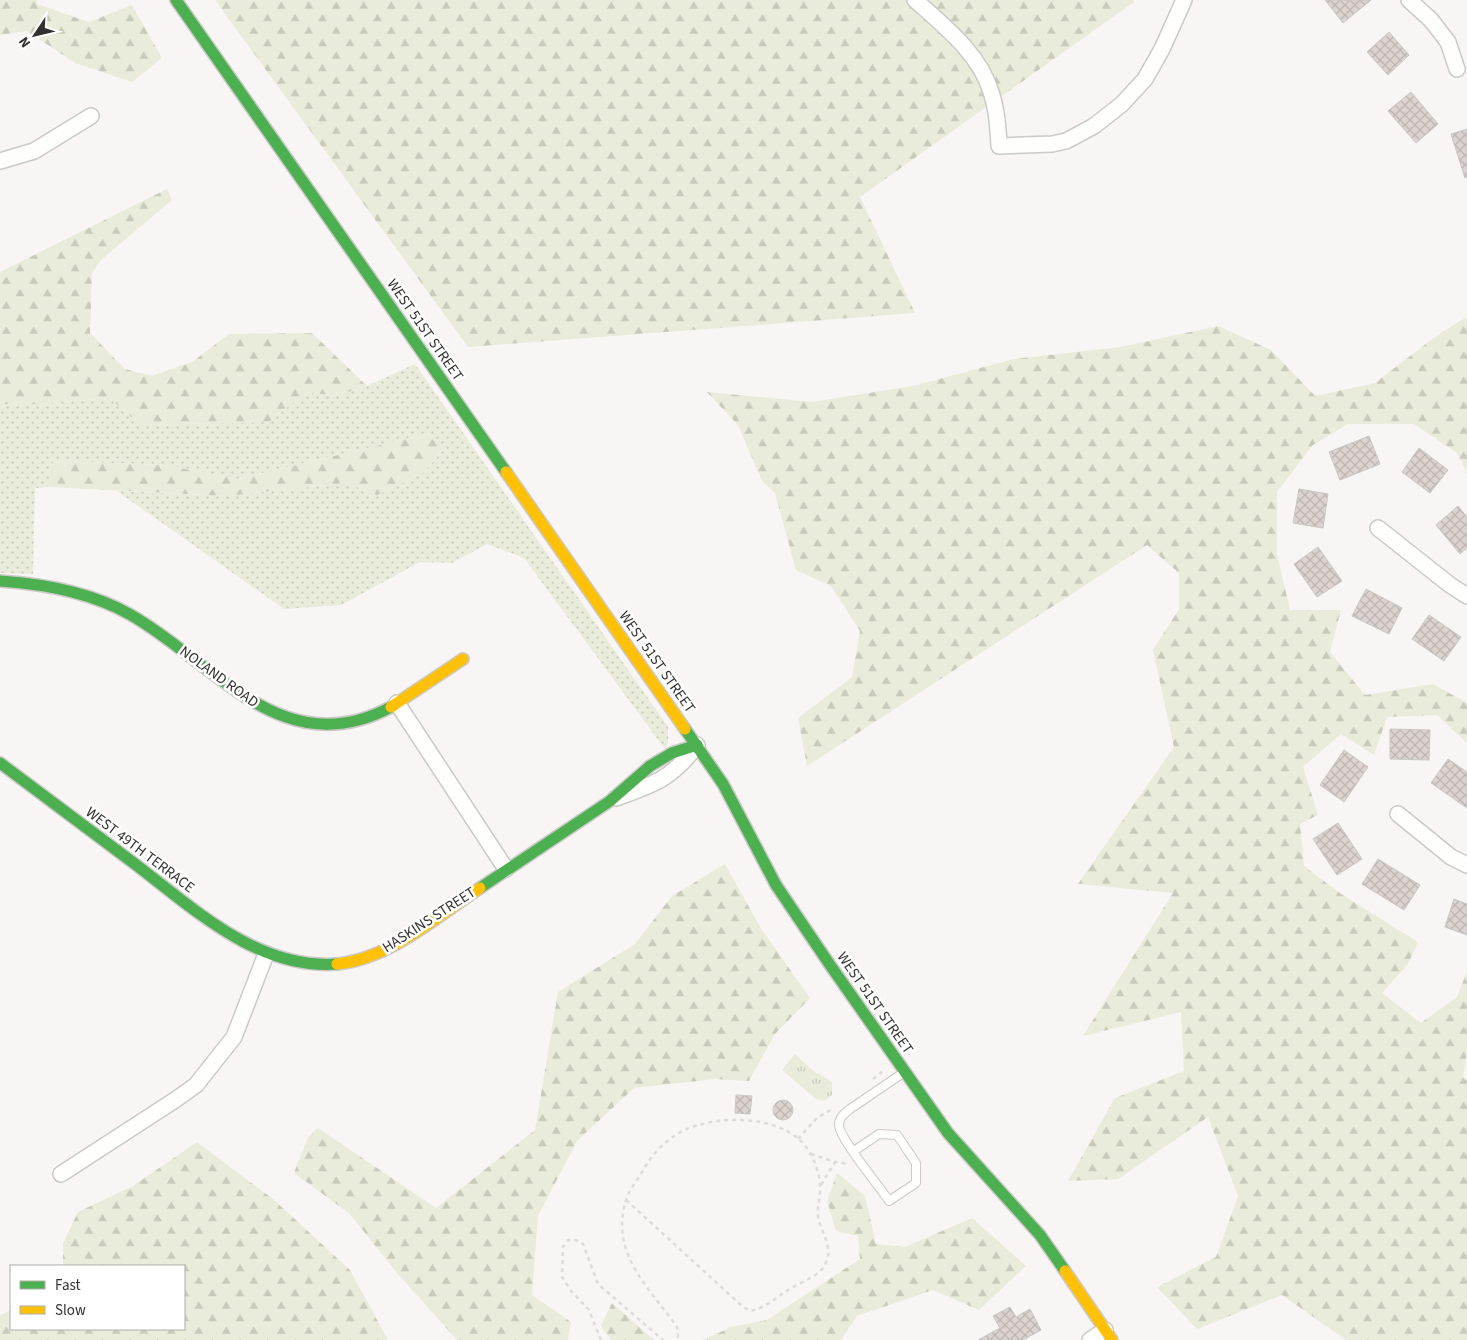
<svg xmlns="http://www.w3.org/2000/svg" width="1467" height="1340" viewBox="0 0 1467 1340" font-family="'Source Sans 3',sans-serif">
	<defs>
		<pattern id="grass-dots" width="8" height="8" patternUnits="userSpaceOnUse" patternTransform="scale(1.25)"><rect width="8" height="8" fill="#e9ecda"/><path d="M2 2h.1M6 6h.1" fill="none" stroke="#c8cbbb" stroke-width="1.8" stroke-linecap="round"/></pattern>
		<pattern id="forest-firs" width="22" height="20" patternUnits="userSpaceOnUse" patternTransform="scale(1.25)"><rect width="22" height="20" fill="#e9ecda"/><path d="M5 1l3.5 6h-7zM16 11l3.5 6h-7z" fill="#c8cbbb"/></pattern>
		<pattern id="park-tufts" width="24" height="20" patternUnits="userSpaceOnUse" patternTransform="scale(1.25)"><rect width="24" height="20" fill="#e9ecda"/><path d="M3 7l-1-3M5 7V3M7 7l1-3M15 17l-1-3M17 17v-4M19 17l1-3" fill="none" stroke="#c8cbbb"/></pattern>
		<pattern id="building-cross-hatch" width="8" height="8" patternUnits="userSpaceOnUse" patternTransform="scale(1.25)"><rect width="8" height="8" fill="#dcd3d0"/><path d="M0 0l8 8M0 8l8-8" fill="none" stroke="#bdb6b3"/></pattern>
	</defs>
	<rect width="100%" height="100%" fill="#f8f5f4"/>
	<!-- grass -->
	<path fill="url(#grass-dots)" d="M415,364L668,727V743L665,749L524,558L487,544L452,563L420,562L341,605L284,609L117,491L227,496L346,483L377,495L424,472L443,450L431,433L237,479L165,465L54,461L48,487L35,488L33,574L0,573V404H39L110,398L140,425L269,422L306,392L337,396L367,386Z"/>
	<!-- forest -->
	<g fill="url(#forest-firs)">
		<path d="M0,0H37V4L89,22L132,5L162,58L132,82L75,63L27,31L0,35Z"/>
		<path d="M215,0H1133L1134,2L860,197L915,313L468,347Z"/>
		<path d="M167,189L172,200L101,260L92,273L90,333L125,369L152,376L192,362L229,334L312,333L367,386L337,396L306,392L269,422L140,425L110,398L39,404H0V272Z"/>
		<path d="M1467,317V473L1457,453L1414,424H1348L1313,445L1277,492V554L1290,610H1341L1330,652L1365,695L1433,684L1467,703V743L1437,715L1387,717L1374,755L1341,734L1303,767L1318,815L1300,824L1304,866L1341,894L1418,942L1408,964L1382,993L1421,1023L1457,997L1467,971V1052L1463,1077L1467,1081V1340H1346L1282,1295L1197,1329L1157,1287L1216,1257L1238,1196L1208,1117L1118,1179L1068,1181L1115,1098L1184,1071L1181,1012L1083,1036L1173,893L1078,884L1174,747L1153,650L1179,609V573L1147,545L807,766L798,718L852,677L860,631L831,586L796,570L775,493L762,481L738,425L707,392L812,402L913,386L1014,359L1121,347L1218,326L1271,350L1315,396L1375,383L1436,336Z"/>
		<path d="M431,433L443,449L424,472L377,495L346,483L227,496L48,487L53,461L165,465L237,479Z"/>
		<path d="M725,864L760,927L810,998L775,1034L749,1081L715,1079L634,1088L577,1141L538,1216L532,1295L571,1322L568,1340H457L397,1273L350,1214L294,1173L308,1137L318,1128L436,1208L535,1130L558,992L635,944L672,896Z"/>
		<path d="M197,1142L273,1199L350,1270L388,1340H0V1315L11,1310V1329H184V1266H63V1243L78,1212L133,1186Z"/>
		<path d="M837,1173L865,1196L876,1244L905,1247L972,1218L1026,1266L979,1310L933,1290L857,1316L841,1340H703L731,1327L767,1320L860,1259L858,1236L836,1231L827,1201Z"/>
		<path d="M612,1303L654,1340H611L601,1326Z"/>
	</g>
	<!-- park -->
	<path fill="url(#park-tufts)" d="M795,1054L812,1070L832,1082V1095L824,1101L816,1099L782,1070Z"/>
	<!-- building -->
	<g fill="url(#building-cross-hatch)" stroke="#c9c7c6">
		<path d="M1325,0H1371L1343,23Z"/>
		<path d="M1389,32L1409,55L1388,75L1367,52Z"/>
		<path d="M1411,92L1438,124L1416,143L1388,111Z"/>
		<path d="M1467,129V177L1465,178L1451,134Z"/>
		<path d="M1369,436L1380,464L1340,480L1329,452Z"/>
		<path d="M1419,448L1448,470L1430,493L1402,472Z"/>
		<path d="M1299,489L1328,494L1323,528L1293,523Z"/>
		<path d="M1458,506L1467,517V548L1460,554L1436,525Z"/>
		<path d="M1318,547L1342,581L1317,597L1294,564Z"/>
		<path d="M1366,589L1402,608L1389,634L1352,616Z"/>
		<path d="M1429,615L1461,637L1444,661L1412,639Z"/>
		<path d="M1390,729L1430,730L1429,760L1390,759Z"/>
		<path d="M1344,750L1368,767L1344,802L1320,785Z"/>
		<path d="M1448,759L1467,772V808L1431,783Z"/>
		<path d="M1338,823L1362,859L1337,875L1313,839Z"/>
		<path d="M1378,859L1420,885L1404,910L1362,884Z"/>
		<path d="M1454,899L1467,904V935L1445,927Z"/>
		<path d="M736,1095L752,1096L750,1114L735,1113Z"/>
		<circle cx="783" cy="1110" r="10"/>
		<path d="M1010,1307L1016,1317L1030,1309L1041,1330L1023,1340H978L1000,1328L993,1316Z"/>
	</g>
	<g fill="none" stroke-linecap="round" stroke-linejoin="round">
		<!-- lane casing -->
		<g stroke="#cbcac9" stroke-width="10">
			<path id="lane" d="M854,1151L879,1134L897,1135L916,1163V1183L889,1201C880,1187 839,1138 839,1125C839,1117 845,1113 850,1109L903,1073"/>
		</g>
		<!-- street casing -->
		<g stroke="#cbcac9" stroke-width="18">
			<g id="street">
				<path d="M915,0C943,25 980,54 991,92C997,110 998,128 999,146L1052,144L1066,141L1094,126L1122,104L1145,79L1162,49L1184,0"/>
				<path d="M1409,0L1431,20L1448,42L1457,69"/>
				<path d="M0,161L34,151L91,116"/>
				<path d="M1378,528L1450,585L1467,596"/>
				<path d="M397,703L506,869"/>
				<path d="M616,798C653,785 673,778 697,745"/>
				<path d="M1398,814L1451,857L1467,865"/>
				<path d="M61,1174L175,1100L196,1085L234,1037L266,954"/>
				<path d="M1090,1340L1105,1330"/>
			</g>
		</g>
		<!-- fast casing -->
		<g stroke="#cbcac9" stroke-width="14">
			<g id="fast">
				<path d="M176,0L506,472"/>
				<path d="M0,581C45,584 91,592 131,615C215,663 283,765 391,707"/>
				<path d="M685,729L723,784L776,885L830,965L948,1133L1040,1235L1065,1271"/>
				<path d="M0,763C44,796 87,828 131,861C191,906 256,970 337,964"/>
				<path d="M480,888L610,801L650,766L672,753L697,745"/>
			</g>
		</g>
		<!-- slow casing -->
		<g stroke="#cbcac9" stroke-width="14">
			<g id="slow">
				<path d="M506,472L685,729"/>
				<path d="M391,707L463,659"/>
				<path d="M337,964C389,959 438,916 480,888"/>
				<path d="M1065,1271L1112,1340"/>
			</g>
		</g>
		<!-- path -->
		<g stroke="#dddcdb" stroke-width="2.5" stroke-dasharray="4 4" stroke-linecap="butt">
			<path d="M873,1079L883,1071"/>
			<path d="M798,1139L817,1118L834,1108"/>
			<path d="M811,1154L835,1162L849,1164"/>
			<path d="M821,1185L835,1162"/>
			<path d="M626,1200L742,1306L750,1311C766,1308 776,1297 790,1289C799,1283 811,1279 819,1272C824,1268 827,1262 828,1256C830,1241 820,1230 818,1216C817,1205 821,1196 820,1186C820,1176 815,1161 810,1153C788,1113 714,1113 679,1133C662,1143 650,1157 641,1174C636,1182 630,1189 627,1197C608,1252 648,1286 677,1327L678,1336L676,1340"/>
			<path d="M601,1340L589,1310L571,1291L562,1277L563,1247L568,1240H576L583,1244L598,1284L663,1340"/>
		</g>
		<!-- lane -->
		<use href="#lane" stroke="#fefefd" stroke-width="8"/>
		<!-- street -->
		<use href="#street" stroke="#fefefd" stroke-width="15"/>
		<!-- fast -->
		<use href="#fast" stroke="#4caf50" stroke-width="11"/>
		<!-- slow -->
		<use href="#slow" stroke="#ffc107" stroke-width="11"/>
	</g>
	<g text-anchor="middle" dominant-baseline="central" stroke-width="5" stroke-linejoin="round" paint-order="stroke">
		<!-- street labels -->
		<g font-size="15" fill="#333130" stroke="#fff">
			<text transform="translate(425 330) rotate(55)">WEST 51ST STREET</text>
			<text transform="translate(657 662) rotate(55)">WEST 51ST STREET</text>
			<text transform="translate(219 677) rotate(36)">NOLAND ROAD</text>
			<text transform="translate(140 850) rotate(37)">WEST 49TH TERRACE</text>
			<text transform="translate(429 920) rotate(-33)">HASKINS STREET</text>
			<text transform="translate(875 1003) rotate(55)">WEST 51ST STREET</text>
		</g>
	</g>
	<!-- legend -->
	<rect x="10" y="1265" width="175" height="65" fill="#ffffff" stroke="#adadac"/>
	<rect x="20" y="1281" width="25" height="8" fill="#4caf50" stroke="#adadac"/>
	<text x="55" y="1290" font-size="15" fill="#333130">Fast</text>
	<rect x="20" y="1306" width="25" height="8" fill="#ffc107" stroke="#adadac"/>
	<text x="55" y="1315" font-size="15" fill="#333130">Slow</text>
	<!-- north arrow -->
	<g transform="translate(35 35) rotate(235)" stroke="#ffffff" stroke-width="4" paint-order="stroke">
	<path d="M0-4L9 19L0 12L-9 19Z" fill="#333130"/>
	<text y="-8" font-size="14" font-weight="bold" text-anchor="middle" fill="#333130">N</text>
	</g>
</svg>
